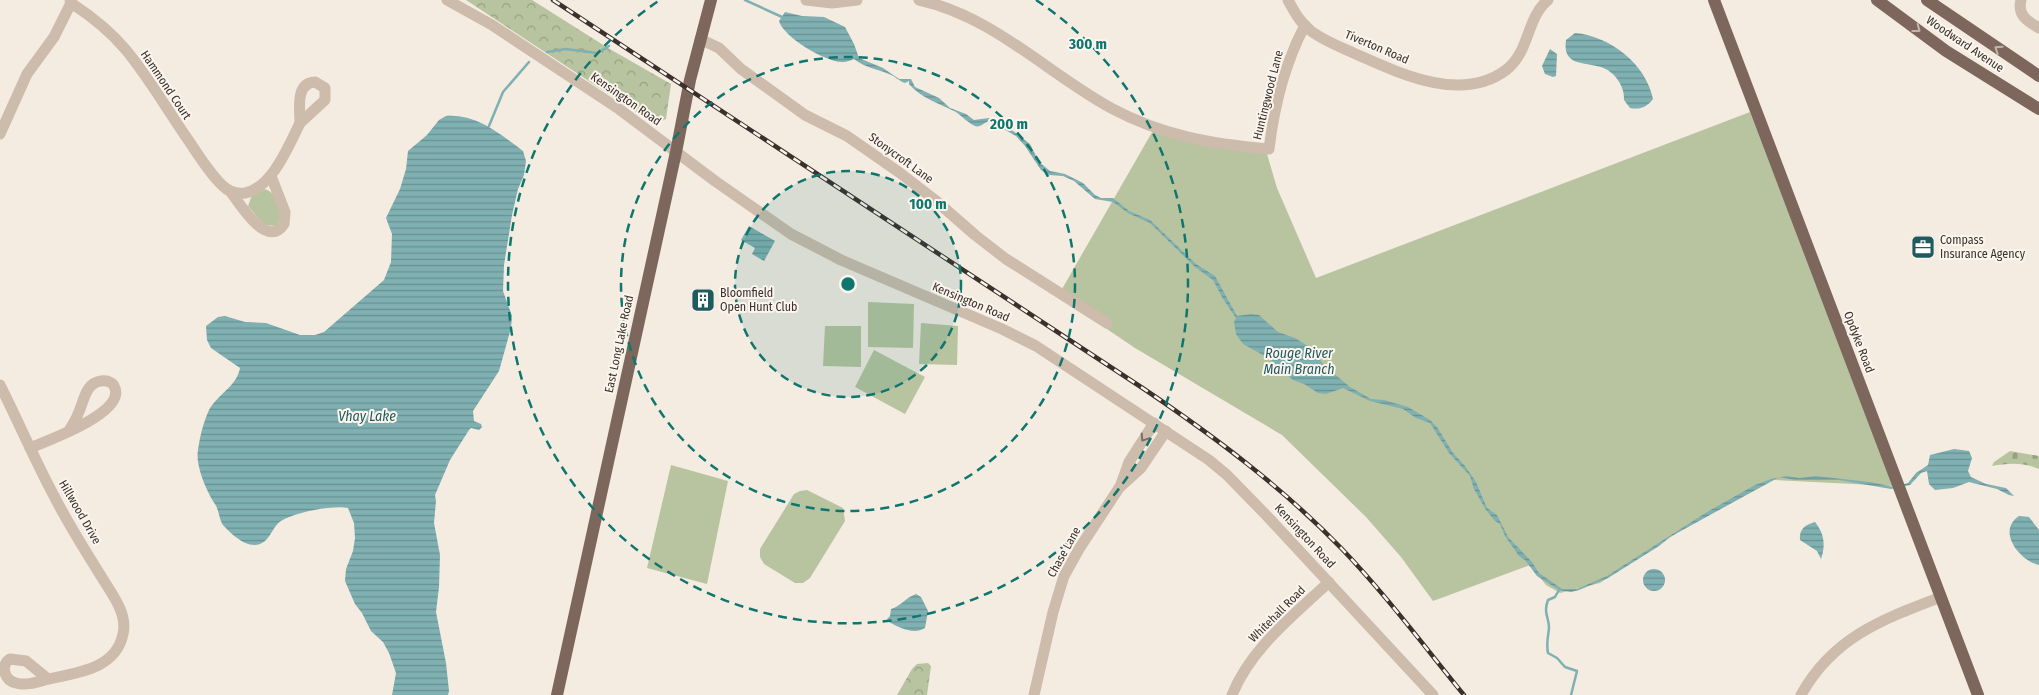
<svg xmlns="http://www.w3.org/2000/svg" width="2039" height="695" viewBox="0 0 2039 695" font-family="'Fira Sans Condensed',sans-serif">
	<defs>
		<pattern id="forest-crowns" width="20" height="18" patternUnits="userSpaceOnUse" patternTransform="scale(1.25)"><rect width="20" height="18" fill="#b8c4a0"/><path d="M2 6a3 3 0 1 1 6 0M12 15a3 3 0 1 1 6 0" fill="none" stroke="#97a083"/></pattern>
		<pattern id="cemetery-stones" width="16" height="16" patternUnits="userSpaceOnUse" patternTransform="scale(1.25)"><rect width="16" height="16" fill="#b8c4a0"/><path d="M2 7V4a2 2 0 0 1 4 0v3zM10 15v-3a2 2 0 0 1 4 0v3z" fill="#97a083"/></pattern>
		<pattern id="water-rules" width="6" height="5" patternUnits="userSpaceOnUse" patternTransform="scale(1.25)"><rect width="6" height="5" fill="#7fb0b2"/><path d="M0 2.5h6" fill="none" stroke="#699091"/></pattern>
	</defs>
	<rect width="100%" height="100%" fill="#f4ebe1"/>
	<!-- green -->
	<g fill="#b8c4a0">
		<path d="M1750,112L1894,486L1774,480L1683,529L1600,583L1560,593L1546,585L1530,565L1433,601L1401,557L1366,517L1282,435L1135,348L1058,296L1155,127L1267,154L1277,188L1316,278Z"/>
		<path d="M262,189C276,189 278,207 282,218L276,226L264,225L248,206L252,195Z"/>
		<path d="M868,302L914,304L913,348L868,347Z"/>
		<path d="M921,323L958,326L957,365L919,364Z"/>
		<path d="M825,326H861V367L823,366Z"/>
		<path d="M874,350L925,377L905,414L855,387Z"/>
		<path d="M671,465L728,481L707,584L647,568Z"/>
		<path d="M807,490L843,508L845,521L810,578L803,583H795L764,564L760,557V549L794,494L800,491Z"/>
	</g>
	<!-- forest -->
	<g fill="url(#forest-crowns)">
		<path d="M466,0H532L608,48L671,84L666,119L654,124Z"/>
		<path d="M928,663L931,666L927,695H897L912,669L917,664Z"/>
	</g>
	<!-- cemetery -->
	<path fill="url(#cemetery-stones)" d="M2010,451L2039,456V469C2023,462 2008,463 1992,466L1994,462Z"/>
	<!-- water -->
	<g fill="url(#water-rules)">
		<path d="M785,12L802,16L824,17L845,27L854,44L859,58L883,68L899,79H911L915,87L939,98L950,108L966,114L974,120L989,118L1008,127L1030,144L1039,162L1050,171L1065,174L1083,183L1095,195L1101,198H1113L1129,211L1150,220L1196,264L1215,276L1237,316L1251,314L1259,315L1278,332L1295,338L1311,348L1324,365L1350,387L1371,399L1384,400L1408,407L1430,420L1437,427L1453,453L1465,466L1476,482L1487,508L1497,515L1508,537L1532,562L1539,573L1562,589H1577L1607,576L1707,512L1755,485L1771,479L1786,476L1800,478L1815,476L1870,482L1894,487L1908,483L1916,473L1928,465L1930,455L1954,449L1969,451L1972,458L1968,471L1971,477L1986,484L2006,488L2014,496L2009,495L1997,489L1969,482L1953,488L1935,490L1929,484L1927,471L1921,473L1910,485L1891,489L1839,480H1795L1779,477L1670,537L1659,546L1608,578L1579,590L1571,592L1559,590L1537,576L1525,560L1519,556L1505,536L1500,524L1495,521L1486,510L1474,489L1470,476L1449,453L1430,423L1416,418L1403,409L1370,401L1343,388L1326,394L1318,393L1304,384L1293,380L1270,359L1243,344L1236,334L1234,322L1236,318L1223,299L1213,280L1195,267L1150,223L1128,213L1113,202L1095,199L1074,181L1063,176L1049,175L1041,170L1025,146L1016,136L989,121C985,122 980,128 975,126C968,123 962,116 956,112C940,104 921,98 909,84V81L905,83C899,81 896,77 891,75C879,69 865,68 854,59C851,60 846,62 843,62C827,63 783,37 779,21Z"/>
		<path d="M1575,33C1610,36 1646,64 1653,99C1647,107 1640,110 1630,108L1624,100C1625,86 1614,71 1601,67C1584,62 1562,66 1566,40Z"/>
		<path d="M1550,49L1557,54L1556,76L1553,77L1545,74L1542,66Z"/>
		<path d="M446,116C477,114 500,134 523,151L526,161L524,175L518,189L512,215L504,265L503,291L512,316L511,328L499,371L473,411L474,421L481,424L482,427L479,430L471,428L469,430L450,460L435,495L436,501L434,523L440,555L439,587L436,612L446,663L449,691L448,695H392L396,673L389,653L383,642L371,631L362,613L355,604L345,581L346,569L353,551L355,538L354,523L348,508C333,505 295,512 281,521C273,526 272,535 265,541C251,553 232,535 223,525C219,519 219,510 215,504C207,492 195,465 198,450C200,437 203,423 209,410C218,394 237,386 240,368L211,348L207,340L206,326L218,317L225,316L245,322L266,323L300,335H315L324,332L384,280L391,262L392,234L386,218L400,189L406,169L408,151L427,135L439,120Z"/>
		<path d="M749,226L775,241L764,261L752,254L755,248L741,240Z"/>
		<path d="M2019,516L2029,517L2039,530V565C2020,561 1996,531 2019,516Z"/>
		<path d="M1815,522C1824,533 1826,545 1821,559L1817,551L1800,540C1799,529 1805,525 1815,522Z"/>
		<circle cx="1654" cy="580" r="11"/>
		<path d="M916,594L921,597L928,611L925,628C914,635 900,628 889,622L887,619L890,616L891,609C901,606 905,598 916,594Z"/>
	</g>
	<g fill="none" stroke-linecap="round" stroke-linejoin="round">
		<!-- stream -->
		<g stroke="#7fb0b2" stroke-width="2.5">
			<path d="M745,0L782,17"/>
			<path d="M547,52L566,49L597,53L609,46"/>
			<path d="M489,126L503,92L529,62"/>
			<path d="M1559,590L1555,597L1548,600C1543,613 1549,617 1549,628C1548,638 1546,644 1548,653L1557,658L1565,667L1577,671L1571,695"/>
		</g>
		<!-- minor -->
		<g stroke="#cdbbac" stroke-width="11">
			<path d="M447,0L492,25L619,109L715,181L791,234L841,260L1002,329L1036,346L1209,460L1227,475L1267,516L1433,695"/>
			<path d="M806,0L832,3L857,0"/>
			<path d="M919,0C993,16 1047,73 1111,108C1163,136 1212,144 1269,149C1274,107 1285,63 1305,25"/>
			<path d="M1288,0C1294,11 1300,23 1311,31C1324,41 1343,48 1358,55C1401,74 1462,103 1506,70C1530,52 1526,18 1548,0"/>
			<path d="M2021,0C2017,15 2027,21 2039,28"/>
			<path d="M71,3C91,16 110,31 126,50C150,79 169,113 191,144C200,158 211,175 223,186C229,192 237,194 245,193C272,188 289,145 300,123"/>
			<path d="M700,39L719,48L741,69L805,115L847,136L900,173L935,200L975,235L1006,259L1107,323"/>
			<path d="M315,82L325,88V100L300,123C300,109 295,83 315,82Z"/>
			<path d="M0,134L27,74L54,37L71,3L70,0"/>
			<path d="M230,191C240,204 267,250 284,224L285,212L271,176"/>
			<path d="M0,385C18,421 34,458 53,494C67,522 84,549 101,576C111,593 128,613 123,634C116,669 77,673 48,679"/>
			<path d="M30,448C46,441 129,412 114,386C112,382 106,380 101,381C85,383 84,402 78,414C76,420 72,425 69,431"/>
			<path d="M1120,487L1129,462L1154,423"/>
			<path d="M10,659L26,661L48,679C37,682 27,686 16,683C4,680 0,665 10,659Z"/>
			<path d="M1034,695L1053,612L1064,576L1079,549L1119,488L1141,468L1166,431"/>
			<path d="M1232,695C1251,648 1293,616 1329,582"/>
			<path d="M1801,695C1833,637 1883,619 1941,597"/>
		</g>
		<!-- major -->
		<g stroke="#7d675c" stroke-width="12">
			<path d="M1714,0L1978,695"/>
			<path d="M1877,0L1946,51L2039,109"/>
			<path d="M1927,0L2039,76"/>
			<path d="M557,695L676,152L690,80L711,0"/>
		</g>
		<!-- rail casing -->
		<g stroke="#3b302b" stroke-width="4.5">
			<path id="rail" d="M553,0L1144,389C1215,437 1282,487 1342,549C1386,595 1424,646 1464,695"/>
		</g>
		<!-- rail -->
		<use href="#rail" stroke="#fbf5ee" stroke-width="2.5" stroke-dasharray="8" stroke-linecap="butt"/>
	</g>
	<!-- one-way arrows -->
	<defs><path id="oneway-chevron" d="M-2-3.5L2.5 0L-2 3.5" fill="none" stroke-width="1.6" stroke-linecap="round" stroke-linejoin="round" transform="scale(1.25)"/></defs>
	<g stroke="#c2b5ac">
		<use href="#oneway-chevron" transform="translate(1917 29) rotate(37)"/>
		<use href="#oneway-chevron" transform="translate(1998 49) rotate(-146)"/>
	</g>
	<use stroke="#7d6f65" href="#oneway-chevron" transform="translate(1144 438) rotate(124)"/>
	<!-- distance rings -->
	<circle cx="848" cy="284" r="113" fill="#0f766e" fill-opacity=".12"/>
	<g fill="none" stroke="#0f766e" stroke-width="2.5" stroke-dasharray="9 6">
		<circle cx="848" cy="284" r="113"/>
		<circle cx="848" cy="284" r="227"/>
		<path d="M1036 0A340 340 0 1 1 660 0"/>
	</g>
	<!-- icons -->
	<defs>
		<g id="office-square" transform="scale(1.25)"><rect x="-9" y="-9" width="18" height="18" rx="4" fill="#1f5a5e" stroke="#fbf5ee"/><path d="M-6-3h4V-5.5h4V-3h4V5H-6ZM-1-4.5V-3h2v-1.5ZM-6 0V1H6V0Z" fill="#fff"/></g>
		<g id="building-square" transform="scale(1.25)"><rect x="-9" y="-9" width="18" height="18" rx="4" fill="#1f5a5e" stroke="#fbf5ee"/><path d="M-4-6H4V6H1V3H-1V6H-4ZM-2.5-4.3h1.7v1.8h-1.7ZM.8-4.3h1.7v1.8H.8ZM-2.5-1h1.7V.8h-1.7ZM.8-1h1.7V.8H.8Z" fill="#fff"/></g>
	</defs>
	<g fill-rule="evenodd">
		<use href="#office-square" x="1923" y="247"/>
		<use href="#building-square" x="703" y="300"/>
	</g>
	<g text-anchor="middle" dominant-baseline="central" stroke-width="4" stroke-linejoin="round" paint-order="stroke">
		<!-- street labels -->
		<g font-size="12" fill="#3b302b" stroke="#fbf5ee">
			<text transform="translate(1965 44) rotate(34)">Woodward Avenue</text>
			<text transform="translate(1377 47) rotate(23)">Tiverton Road</text>
			<text transform="translate(166 85) rotate(56)">Hammond Court</text>
			<text transform="translate(1268 95) rotate(-76)">Huntingwood Lane</text>
			<text transform="translate(626 99) rotate(35)">Kensington Road</text>
			<text transform="translate(901 158) rotate(36)">Stonycroft Lane</text>
			<text transform="translate(971 302) rotate(23)">Kensington Road</text>
			<text transform="translate(1859 342) rotate(69)">Opdyke Road</text>
			<text transform="translate(619 344) rotate(-78)">East Long Lake Road</text>
			<text transform="translate(80 512) rotate(60)">Hillwood Drive</text>
			<text transform="translate(1305 536) rotate(47)">Kensington Road</text>
			<text transform="translate(1064 552) rotate(-61)">Chase Lane</text>
			<text transform="translate(1277 614) rotate(-45)">Whitehall Road</text>
		</g>
		<!-- poi labels -->
		<g font-size="12" fill="#3b302b" stroke="#fbf5ee" text-anchor="start">
			<text x="1940" y="240">Compass<tspan x="1940" dy="14">Insurance Agency</tspan></text>
			<text x="720" y="293">Bloomfield<tspan x="720" dy="14">Open Hunt Club</tspan></text>
		</g>
		<!-- water labels -->
		<g font-size="14" font-style="italic" fill="#1f5a5e" stroke="#fbf5ee">
			<text x="1299" y="353">Rouge River<tspan x="1299" dy="16">Main Branch</tspan></text>
			<text x="367" y="416">Vhay Lake</text>
		</g>
	</g>
	<circle cx="848" cy="284" r="8" fill="#0f766e" stroke="#fbf5ee" stroke-width="2.5"/>
	<g font-size="15" text-anchor="middle" font-weight="bold" fill="#0f766e" stroke="#fbf5ee" stroke-width="4" stroke-linejoin="round" paint-order="stroke">
		<text x="1088" y="49">300 m</text>
		<text x="1009" y="129">200 m</text>
		<text x="928" y="209">100 m</text>
	</g>
</svg>
